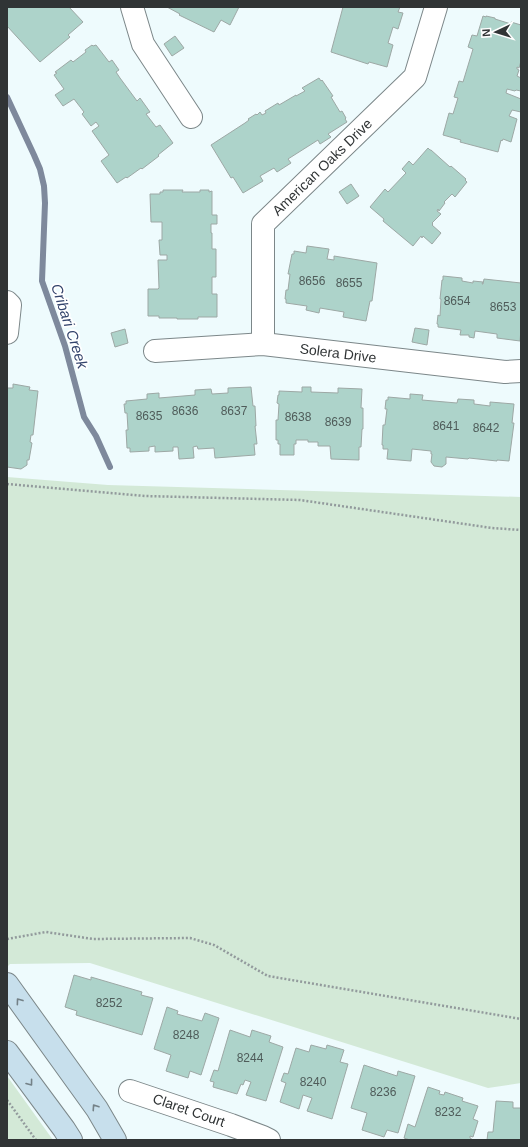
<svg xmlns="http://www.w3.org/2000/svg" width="528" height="1147" viewBox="0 0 528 1147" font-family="Arial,sans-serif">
	<rect width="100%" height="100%" fill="#eefbfd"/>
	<!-- green -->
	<g fill="#d3e9d7">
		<path d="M7,477L108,485L521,497V1083L488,1088L90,963L10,964L7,967Z"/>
		<path d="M7,1076L53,1140H7Z"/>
	</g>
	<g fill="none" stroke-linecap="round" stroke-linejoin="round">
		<!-- stream -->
		<path stroke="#7e899c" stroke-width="6" d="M7,97L34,155L40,169L44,186L45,203L42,281L65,346L84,417L96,436L110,467"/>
	</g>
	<!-- building -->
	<g fill="#add3ca" stroke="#9da8a5">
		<path d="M7,7H63L64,8L65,7H69L83,22L68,35L70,37L40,62L7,26Z"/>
		<path d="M167,7H239L230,25L221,20L214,32L179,15L180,14Z"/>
		<path d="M343,7H400L398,12L403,13L398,29L393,27L388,43L393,45L387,67L369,62L368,64L331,52Z"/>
		<path d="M483,16L486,17V16L495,18V19L511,24V22L521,25V61L519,68L517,67V69L519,70L517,76L521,78V91L516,90L515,91L507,89L506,93L521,99V112L512,110L509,116L517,119L511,142L503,139L502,141L501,140L498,152L460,142L461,140L443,135L449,113L453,114L458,98L454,97L459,81L463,82L473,49L468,47L472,35L477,36Z"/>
		<path d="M175,36L184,48L172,56L164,44Z"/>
		<path d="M92,45L93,46L96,45L109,62L112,60L119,70L116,72L120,78L137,101L140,98L150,112L146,114L156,127L160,125L173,143L158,155L159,156L142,169L141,168L127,178L126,177L117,183L101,161L109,155L92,131L99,126L96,122L91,126L82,114L84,112L74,99L63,106L55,95L64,89L54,75L57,73L55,72L71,60L73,62L86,52L85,50Z"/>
		<path d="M319,78L321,81L322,80L333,96L331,97L340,112L342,111L346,118L345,119L347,122L328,134L331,137L320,144L318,140L288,159L291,163L277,172L274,168L260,176L263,181L243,193L233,177L231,178L211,145L245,123L249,120L248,119L256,114L257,115L260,112L262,115L266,113L265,111L278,103L279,105L296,95V96L305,91L302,88Z"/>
		<path d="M428,148L430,150H431L450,167L451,166L466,179L465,180L467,182L455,197L452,194L444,202L445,203L439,211L438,209L437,211L441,214L432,223L433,224L432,225L441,233L432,244L423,236L422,238L421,236L413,246L383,221L384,219L370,207L385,189L388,192L406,173L402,169L409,161L413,165Z"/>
		<path d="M351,184L359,196L347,204L339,192Z"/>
		<path d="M163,190H183L182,192H200V190H209V192L212,191V215H217V224H211V233H212V249H216V277H212V294H217V317H198V319H177V318H159V316H148V289H158L159,288L158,260H167V255H160L159,240H162V222H151L150,194H160V192H163Z"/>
		<path d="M307,246L329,249L327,259L334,260V256L377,263L372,301H370L366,321L343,317L344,312L320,308L319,313L306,310L307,306L286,303V299H285L286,290H288L290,274H288L292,254H294V251L306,253Z"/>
		<path d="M443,276L462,278V281L473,283V281L483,282L482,284H483L484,279L521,283V329L520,341L497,338V334L475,331L474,338L469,337V335H460L461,330L438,327V324H437L438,315L440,316L441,299H440L442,280H443Z"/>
		<path d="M415,328L429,330L427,345L412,342Z"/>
		<path d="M125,329L128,343L115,347L111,333Z"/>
		<path d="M13,384L30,387L29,390L38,391L33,435H31L30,442L32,443L29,460H27V465L21,469L7,467V388H13Z"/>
		<path d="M251,387L253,406H255L256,426H255L257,444H254L255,455L215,458L214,448L198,449L197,446L193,447L194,458L179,459L178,447H173V451L155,452V446L149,447V451L130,452V448H127L126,430H128L127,413H125L124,404H126V401L147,399V394L159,393V398L195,395V390L211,389L212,394L228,393V388Z"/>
		<path d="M302,387H311V392L338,393V388L362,389L361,408H363V429H362L361,447H359V460L331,459L330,446H318V442H308V440H296V444H294V455H280V444H278V440H276V420H278L279,404L277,403L278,395H279V391L302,392Z"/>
		<path d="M410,394L423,395L422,400L457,403L458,399L474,400V404L490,406V402L514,404L512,423H514L509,461L497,460V461L469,458L468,459L446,457V464L442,467L434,466L431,462L432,454H431V451L412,449L411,461L387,459L388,449H383V445H382L383,425H385L387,409H385L386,400H388V397L410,399Z"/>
		<path d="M74,975L91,980V977L142,992L141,995L153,998L142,1035L76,1015L77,1011L65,1007Z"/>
		<path d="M167,1007L178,1011L177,1014L202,1021L205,1013L219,1018L201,1075L190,1071L188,1078L166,1071L171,1055L154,1049Z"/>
		<path d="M230,1030L250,1037L252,1030L271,1036L269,1042L283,1047L266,1101L246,1095L251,1082L245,1080L243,1085L241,1084L237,1094L213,1087L214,1082L210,1081L214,1070L218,1071Z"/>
		<path d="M311,1045L326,1049L327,1045L344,1050L340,1062L348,1064L332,1119L307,1111L312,1098L303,1095L299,1109L280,1102L286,1083L281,1081L284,1073L288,1074L296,1048L309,1052Z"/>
		<path d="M364,1065L397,1076L398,1071L415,1076L398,1133L387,1130L384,1137L362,1130L367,1113L351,1108Z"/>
		<path d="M428,1087L440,1091L439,1094L444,1095L445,1092L463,1098L462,1101L478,1106L473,1119L478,1121L473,1137L470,1136V1138L473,1140H410L404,1138L408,1124L415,1127Z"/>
		<path d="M496,1101L513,1102V1108H521V1140H487L488,1132H493Z"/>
	</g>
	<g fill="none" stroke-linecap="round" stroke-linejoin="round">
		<!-- street casing -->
		<g stroke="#7c8789" stroke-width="24">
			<g id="street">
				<path d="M132,7L143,44L191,117"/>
				<path d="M7,302L10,305L7,333"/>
				<path d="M263,344V224L415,77L436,7"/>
				<path d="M155,351L263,344L505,372L521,371"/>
				<path d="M130,1091L231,1125L263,1137L269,1140"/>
			</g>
		</g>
		<!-- secondary casing -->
		<g stroke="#7c8789" stroke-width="24">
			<g id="secondary">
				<path d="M7,984L97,1109L115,1140"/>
				<path d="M7,1052L64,1129L71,1140"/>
			</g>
		</g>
		<!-- path -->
		<g stroke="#929a9c" stroke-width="2.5" stroke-dasharray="2 2" stroke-linecap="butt">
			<path d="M7,484L145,496L300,500L492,528L521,530"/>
			<path d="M7,939L46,932L93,939L190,938L214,945L268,976L521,1019"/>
			<path d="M7,1100L36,1140"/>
		</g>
		<!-- street -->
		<use href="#street" stroke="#fff" stroke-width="22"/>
		<!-- secondary -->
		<use href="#secondary" stroke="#c7dfec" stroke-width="22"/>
	</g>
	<!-- one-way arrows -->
	<defs><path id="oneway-chevron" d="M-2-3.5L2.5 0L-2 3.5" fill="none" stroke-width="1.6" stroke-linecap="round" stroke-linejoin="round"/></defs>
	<g stroke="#748187">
		<use href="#oneway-chevron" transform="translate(19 1001) rotate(-126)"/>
		<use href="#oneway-chevron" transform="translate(30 1083) rotate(53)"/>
		<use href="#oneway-chevron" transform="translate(95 1107) rotate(-124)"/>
	</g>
	<g text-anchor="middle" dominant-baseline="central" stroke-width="3.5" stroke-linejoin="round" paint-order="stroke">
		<!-- number labels -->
		<g font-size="12" fill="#4f5c5a">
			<text x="312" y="281">8656</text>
			<text x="349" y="283">8655</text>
			<text x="457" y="301">8654</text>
			<text x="503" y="307">8653</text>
			<text x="185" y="411">8636</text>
			<text x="234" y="411">8637</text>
			<text x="149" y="416">8635</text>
			<text x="298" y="417">8638</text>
			<text x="338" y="422">8639</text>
			<text x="446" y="426">8641</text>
			<text x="486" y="428">8642</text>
			<text x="109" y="1003">8252</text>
			<text x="186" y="1035">8248</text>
			<text x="250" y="1058">8244</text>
			<text x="313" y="1082">8240</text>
			<text x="383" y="1092">8236</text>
			<text x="448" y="1112">8232</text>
		</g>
		<!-- street labels -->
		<g font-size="14" fill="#303435" stroke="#fff">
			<text transform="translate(322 167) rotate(-44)">American Oaks Drive</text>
			<text transform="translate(338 353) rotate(7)">Solera Drive</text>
			<text transform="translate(189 1110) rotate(19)">Claret Court</text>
		</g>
		<!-- water labels -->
		<g font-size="15" font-style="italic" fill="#33446c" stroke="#fff">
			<text transform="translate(70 326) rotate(72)">Cribari Creek</text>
		</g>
	</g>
	<!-- border -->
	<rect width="528" height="1147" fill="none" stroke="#303435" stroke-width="16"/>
	<!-- north arrow -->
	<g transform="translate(496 32) rotate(266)" stroke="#ffffff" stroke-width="3" paint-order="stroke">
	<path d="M0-3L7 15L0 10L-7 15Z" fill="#303435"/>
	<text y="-6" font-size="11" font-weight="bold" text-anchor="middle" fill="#303435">N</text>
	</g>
</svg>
